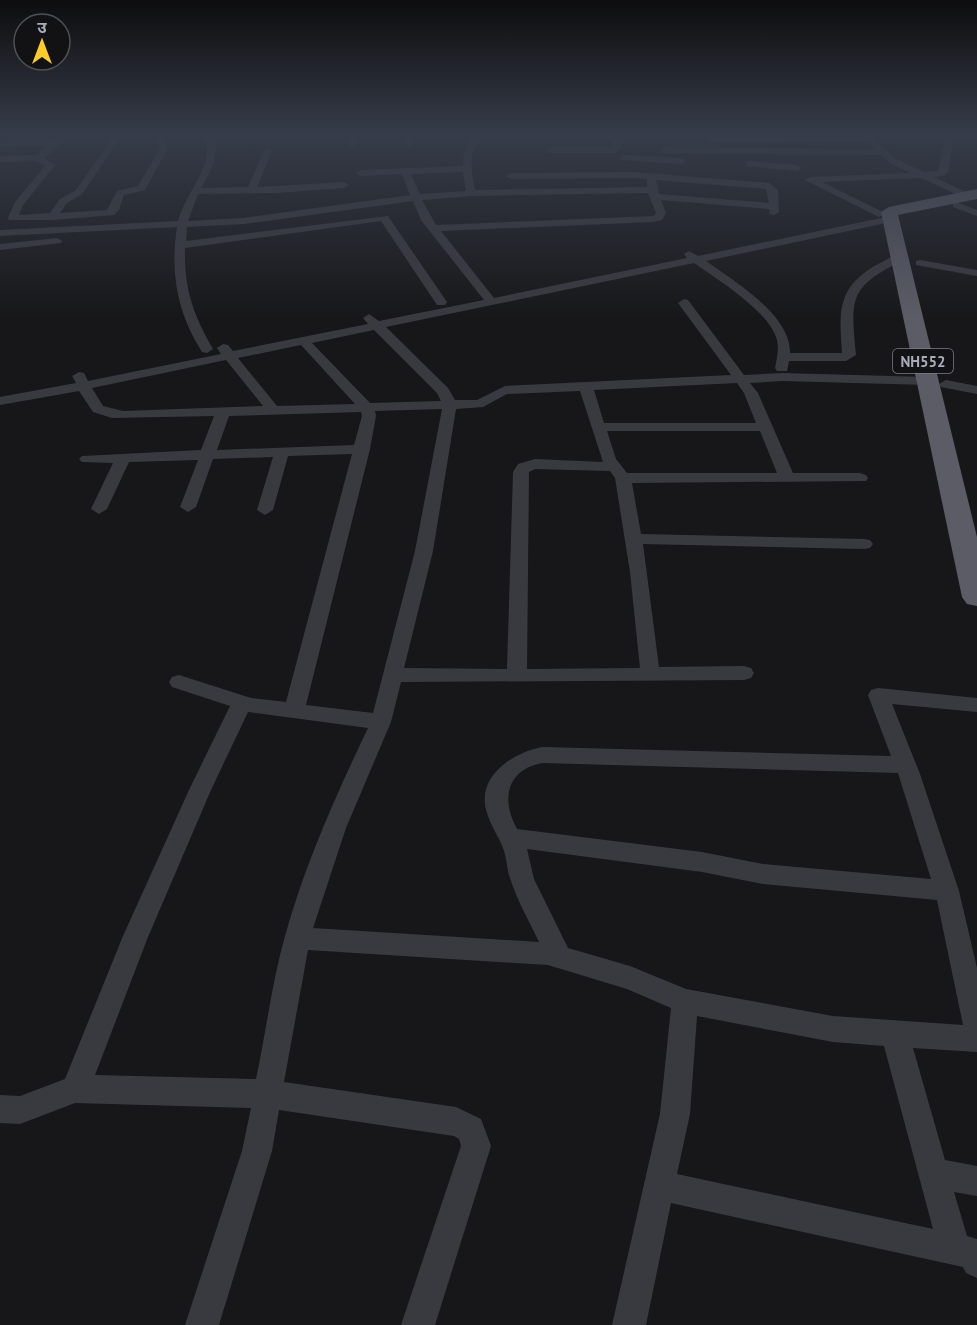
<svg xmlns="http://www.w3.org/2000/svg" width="977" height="1325" viewBox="0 0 977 1325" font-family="'PT Sans','Noto Sans Devanagari',sans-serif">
	<rect width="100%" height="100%" fill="#171719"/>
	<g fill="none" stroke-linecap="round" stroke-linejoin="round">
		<!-- minor -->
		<g fill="#393a40" fill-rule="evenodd">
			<path d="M64,134H73L44,158L55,165L23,205L19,215L50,213L60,199L76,190L115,134H123L82,194L67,203L60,213L107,210L117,191L138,186L160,148L157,141L163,134H171L165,141L168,148L145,190L124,195L119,210L114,215L52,220H9L8,218L15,202L45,166L36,161L0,162V156L36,155L48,146L0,147V141L55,140Z"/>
			<path d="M210,134H219L215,138C218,158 211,172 201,188L248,187L264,151L268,148L272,151L257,187L344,182L349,185L344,188L276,193L198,194L188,221L244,218L410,195L402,174L361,176L356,173L361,170L463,166C463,153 466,141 479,134H662L666,137L662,140H622V148L614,153H549L545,150L549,147H612L613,140H481C467,152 472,174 475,190L647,187V179L634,178L511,179L506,176L511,173L634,172L769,183L778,190L779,212L774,215L770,214L769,209L661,200L666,213L662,220L653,222L441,231L494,298L687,258L684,254L689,251L698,256L891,216L896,219L891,222L706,261C734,281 791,315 790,353H842C839,310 837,287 878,264C886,260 896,253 905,255V259C850,287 850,295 856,355L846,361H789L787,371H777L775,368C777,359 779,349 777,340C770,312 717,279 694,263L386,327L448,388L455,400H477L505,386L731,375L678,303L684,299L688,300L744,375L782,373L927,377L934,381L927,385L782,381L750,383L758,393L793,473H860L866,475L868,478L866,481L632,483L641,534L864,539L870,540L873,544L870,548L864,549L643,544L659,667L744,666L751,668L754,673L751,678L744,680L401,682L391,722L346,828L313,928L539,942C529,921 517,900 510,878C507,870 507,860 504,851C500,838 491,827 487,813C475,777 512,753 542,747L891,756L868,695L871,690L878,688L977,698V712L892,704L920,774L959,891L977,968V1052L913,1048L945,1160L977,1166V1196L954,1192L967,1236L977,1239V1278L966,1273L963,1267L671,1203L646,1325H612L660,1114L671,1008L627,989L548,965L308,950L284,1082L456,1107L481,1119L491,1146L435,1325H401L461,1146L459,1139L454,1136L279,1110L272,1151L219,1325H185L242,1151L251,1108L75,1103L20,1124L0,1123V1095L20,1096L65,1079L123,936L189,790L230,706L172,687L169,682L172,677L179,675L251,698L286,702L352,454L288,456L273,510L265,515L257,510L273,457L213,459L196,507L188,512L180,507L198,460L129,462L107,509L99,514L91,509L113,463L82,462L79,459L82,456L201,450L214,416L112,418L93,412L79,391L0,405V397L76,383L72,376L79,372L84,373L88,381L221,354L217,348L223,344L228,345L233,351L368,324L363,318L369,314L379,321L484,300L421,220L413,201L244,224L187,227L186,241L388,216L447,302L445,305H437L381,221L185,248C184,289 193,314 213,349L207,353L202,352C177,313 170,273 177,227L0,236V230L178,221C184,199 199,182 206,161C208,152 204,140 210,134ZM463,172L466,191L420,194L411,174ZM656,180L766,189L769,203L659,194ZM648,193L656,213L654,216L436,225L422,200L471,196ZM374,330L437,393L441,401L370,403L312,343ZM301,345L355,404L277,406L238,358ZM226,360L263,406L123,411L103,406L92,388ZM737,383L744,393L756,423H604L594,390ZM580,391L603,462L535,459L518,464L513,472L507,669L404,668L433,551L456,409L483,407L507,394ZM442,409L415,551L373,713L306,705L370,449L376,416L375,411ZM361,412L362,416L354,445L217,450L229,416ZM607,431H760L777,473H627L616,459ZM535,469L610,471L615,478L630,572L640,668L527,669L529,472ZM248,712L368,728C336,795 305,864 285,936C272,982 266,1032 256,1079L95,1075L148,937L211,790ZM542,763L898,773L931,879L763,864L702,852L517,829C501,800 506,770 542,763ZM527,849L702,872L763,884L937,900L963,1025L833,1016L686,989L630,966L568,948L534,879ZM697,1016L833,1042L884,1046L933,1229L677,1174L690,1114Z"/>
			<path d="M350,134H358L355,148L348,146Z"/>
			<path d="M408,134H416L413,145L409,148L405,145Z"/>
			<path d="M946,134H954L948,172L943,176L934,177L970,194V198H964L921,178L822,182L883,212L884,214L879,217L805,180L810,177L910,173L890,163L881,155L664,153L660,150L664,147L876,149L867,141L709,142L705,139L709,136L869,135L896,159L924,172L938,171Z"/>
			<path d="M624,155L681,158L685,161L681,164L621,160L620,158Z"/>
			<path d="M749,161L797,165L802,168L797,171L746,166V162Z"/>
			<path d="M953,203H959L977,210V216L953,207Z"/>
			<path d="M57,238L62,241L61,243L0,250V244Z"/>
			<path d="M920,260L977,270V276L916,265V261Z"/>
			<path d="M946,380L977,386V394L941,387L939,384Z"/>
		</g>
		<!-- trunk -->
		<path fill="#5b5c66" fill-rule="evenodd" d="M977,189V199L898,215L977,537V606L967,604L962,597L881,212L889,207Z"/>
	</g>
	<!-- sky -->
	<linearGradient id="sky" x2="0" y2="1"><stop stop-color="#0d0d0e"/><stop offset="0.42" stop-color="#363c49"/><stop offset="1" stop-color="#363c49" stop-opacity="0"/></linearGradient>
	<rect width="977" height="319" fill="url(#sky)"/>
	<g text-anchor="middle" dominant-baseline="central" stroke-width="5" stroke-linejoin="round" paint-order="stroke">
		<!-- shield labels -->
		<rect fill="#121214" stroke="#7b7e88" stroke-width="1.5" x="893" y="349" width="60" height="24" rx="4.5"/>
		<g font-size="15" font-weight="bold" fill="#a8acba">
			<text x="923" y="361">NH552</text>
		</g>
	</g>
	<!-- north arrow -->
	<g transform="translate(42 42)"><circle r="28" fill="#121214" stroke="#4e5056" stroke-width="1.5"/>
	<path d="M0-4.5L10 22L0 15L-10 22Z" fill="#fdcc2b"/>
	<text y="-9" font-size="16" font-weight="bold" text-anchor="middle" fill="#a8acba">उ</text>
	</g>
</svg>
